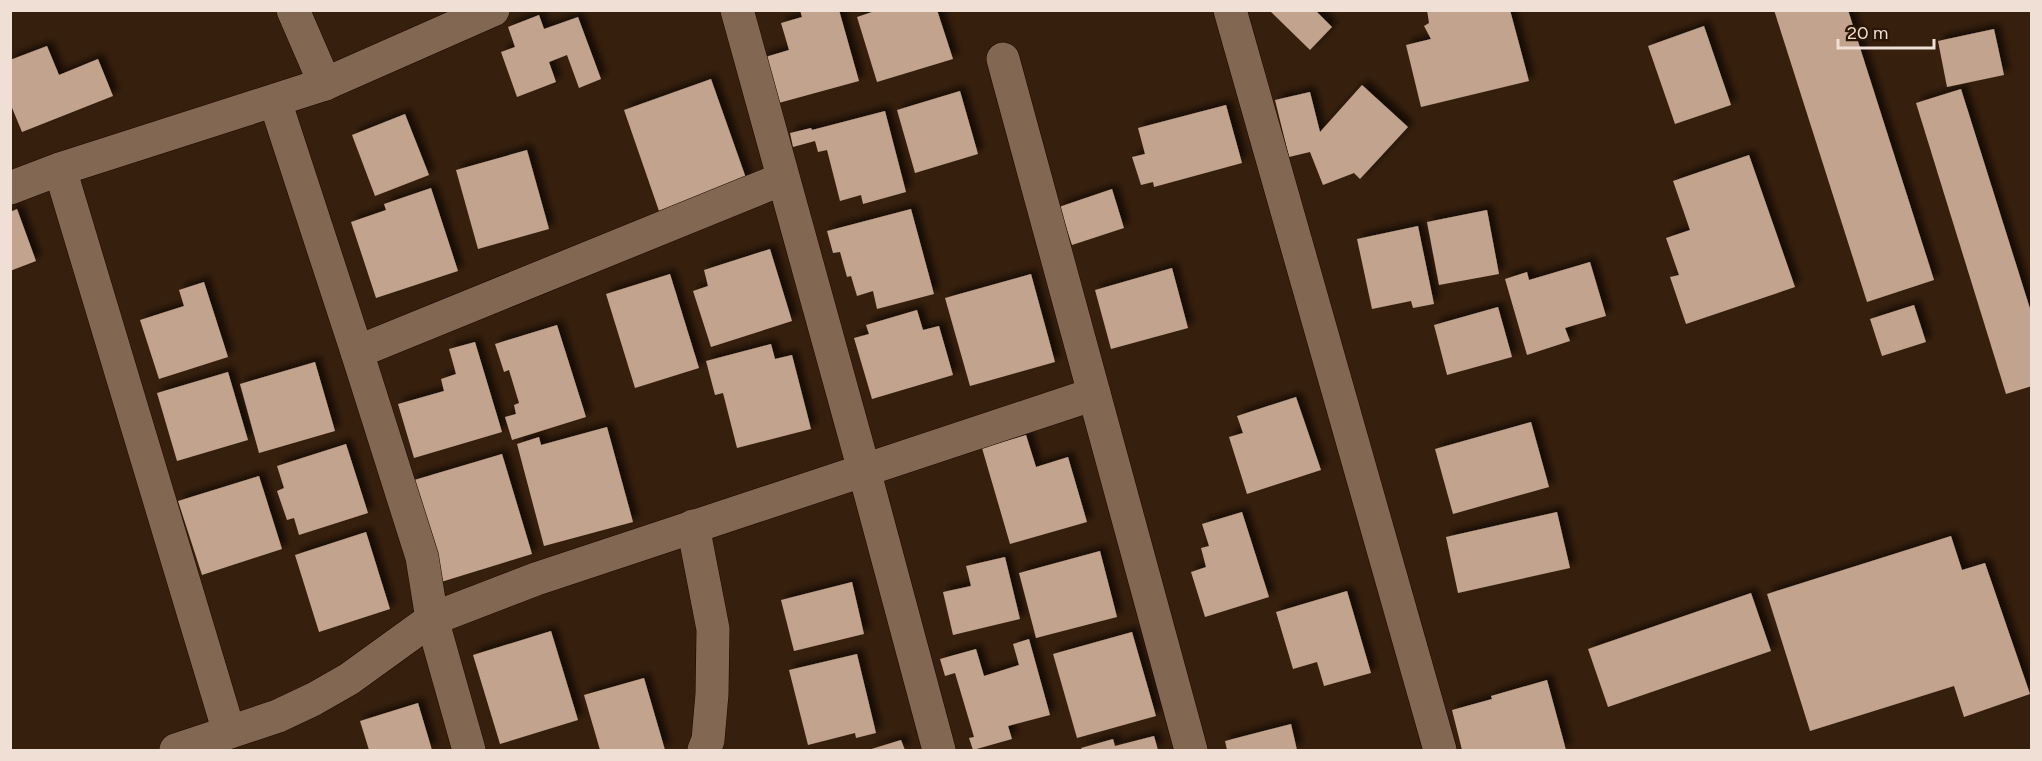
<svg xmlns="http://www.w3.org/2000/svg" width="2042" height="761" viewBox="0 0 2042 761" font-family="Figtree,sans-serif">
	<defs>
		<filter id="shadow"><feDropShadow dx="5.5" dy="-5.5" stdDeviation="3" flood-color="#0009"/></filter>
	</defs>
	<rect width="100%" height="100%" fill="#361f0d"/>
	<!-- building -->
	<g fill="#c1a38e" filter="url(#shadow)">
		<path d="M800,10H839L859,81L775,104L762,58L789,50L781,23L802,17Z"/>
		<path d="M878,10H937L953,59L877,82L857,17Z"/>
		<path d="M1269,10H1315L1332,27L1310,50Z"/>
		<path d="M1427,10H1510L1529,81L1421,107L1406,45L1431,39L1424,26L1429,23Z"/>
		<path d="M1774,10H1848L1934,280L1867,302Z"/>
		<path d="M539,15L544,29L578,17L601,79L579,88L567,55L549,62L556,82L517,97L501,52L515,47L508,27Z"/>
		<path d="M1704,26L1731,105L1675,124L1648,46Z"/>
		<path d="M1994,29L2004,75L1947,87L1938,41Z"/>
		<path d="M47,46L59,75L98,59L113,96L22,132L10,103V60Z"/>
		<path d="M711,79L747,181L659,211L624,110Z"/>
		<path d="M1362,85L1408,127L1360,179L1354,173L1323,185L1310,152L1289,157L1275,100L1310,92L1320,132Z"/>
		<path d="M1961,89L2032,315V386L2006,394L1916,103Z"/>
		<path d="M960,91L978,154L915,173L897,110Z"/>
		<path d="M1226,105L1242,163L1154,187L1153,182L1141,185L1132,157L1145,154L1138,128Z"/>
		<path d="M885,111L906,192L863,204L861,195L840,201L827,150L818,152L815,141L793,147L790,133L811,128L812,130Z"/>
		<path d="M405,114L429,175L375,196L352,135Z"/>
		<path d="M527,150L549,229L478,249L456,170Z"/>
		<path d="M1749,155L1795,287L1686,324L1670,277L1679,275L1666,238L1690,230L1673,181Z"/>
		<path d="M431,188L458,271L376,298L351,222L386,210L384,204Z"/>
		<path d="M1112,189L1124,228L1072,245L1059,207Z"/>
		<path d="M17,209L36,261L10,271V212Z"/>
		<path d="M911,209L934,294L877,309L873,291L857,296L851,276L847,277L840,252L833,253L827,231Z"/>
		<path d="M1487,210L1499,274L1439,285L1427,222Z"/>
		<path d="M1418,226L1434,304L1413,308L1411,301L1372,309L1357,239Z"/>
		<path d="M770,249L792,321L711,347L693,291L708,286L704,270Z"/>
		<path d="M1590,262L1606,316L1565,328L1570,341L1527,355L1505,279L1527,272L1529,280Z"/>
		<path d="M1172,268L1188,328L1111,349L1095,290Z"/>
		<path d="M670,274L699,368L635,388L606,294Z"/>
		<path d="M1031,274L1055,362L970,386L945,298Z"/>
		<path d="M204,282L228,357L159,379L140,320L184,306L179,290Z"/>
		<path d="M1914,305L1926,342L1882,356L1870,319Z"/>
		<path d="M1498,307L1512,357L1447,375L1434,325Z"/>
		<path d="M917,310L923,330L939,326L953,375L872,399L854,338L869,334L866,325Z"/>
		<path d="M557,325L586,417L512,440L505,417L516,414L514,405L519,403L509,370L504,372L495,344Z"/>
		<path d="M475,342L502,432L414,458L398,404L444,391L441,379L456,374L449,349Z"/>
		<path d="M771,344L775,359L792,355L811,429L737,448L723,393L715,395L706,361Z"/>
		<path d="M315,362L335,431L259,453L240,384Z"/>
		<path d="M228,372L248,440L177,461L157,393Z"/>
		<path d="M1296,397L1321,470L1247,494L1229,437L1243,433L1237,416Z"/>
		<path d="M1531,422L1549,487L1453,514L1435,449Z"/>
		<path d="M607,427L633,522L544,546L517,444L539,437L541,445Z"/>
		<path d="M1026,435L1036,467L1068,457L1087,522L1010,544L982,448Z"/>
		<path d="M346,444L368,513L299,535L294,518L287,520L277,491L284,488L277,466Z"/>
		<path d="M502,454L532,554L441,582L411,481Z"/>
		<path d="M259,476L282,549L202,575L178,501Z"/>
		<path d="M1242,512L1269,597L1205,617L1191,572L1206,567L1201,548L1209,546L1202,524Z"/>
		<path d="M1557,512L1570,568L1458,593L1446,537Z"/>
		<path d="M366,532L390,609L319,632L295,555Z"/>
		<path d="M1951,536L1962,570L1985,563L2030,694L1964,717L1954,686L1810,731L1767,594Z"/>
		<path d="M1100,551L1117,617L1036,638L1019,573Z"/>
		<path d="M1005,557L1020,619L953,635L943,592L971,586L966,566Z"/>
		<path d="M852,582L864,634L794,651L781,600Z"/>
		<path d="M1347,591L1371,673L1324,686L1317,662L1293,669L1276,612Z"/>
		<path d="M1751,593L1771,651L1608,707L1588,649Z"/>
		<path d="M551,631L578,720L500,744L473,655Z"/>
		<path d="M1132,632L1156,716L1077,738L1053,654Z"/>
		<path d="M1029,639L1050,715L1008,726L1012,739L973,750L969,738L974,737L955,673L945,676L940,659L976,649L984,676L1019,665L1013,644Z"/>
		<path d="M857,654L876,733L856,738L855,733L808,745L789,670Z"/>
		<path d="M644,678L665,750H600L584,695Z"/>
		<path d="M1547,680L1566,750H1462L1452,710L1492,699L1491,696Z"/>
		<path d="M418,703L432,750H369L360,721Z"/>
		<path d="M1291,724L1297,750H1227L1225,741Z"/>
		<path d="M1154,736L1158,750H1082L1081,748L1113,739L1115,746Z"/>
		<path d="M901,740L905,750H868Z"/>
	</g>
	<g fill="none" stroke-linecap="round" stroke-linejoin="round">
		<!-- minor casing -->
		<g stroke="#1c0800" stroke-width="34">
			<g id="minor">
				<path d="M293,10L325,84"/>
				<path d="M737,10L864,470L939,750"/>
				<path d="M1230,10L1440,750"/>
				<path d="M1003,59L1191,750"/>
				<path d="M275,101L357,352L422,557L432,619L469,750"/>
				<path d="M60,169L229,732"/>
				<path d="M10,188L60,169L325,84L493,10"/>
				<path d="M357,352L782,179"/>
				<path d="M693,526L713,629L712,694L708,740L704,750"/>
				<path d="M176,750L278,716L314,699L349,679L432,619L536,579L1094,394"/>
			</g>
		</g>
		<!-- minor -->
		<use href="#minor" stroke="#826753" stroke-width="33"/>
	</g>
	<!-- border -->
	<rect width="2042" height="761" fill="none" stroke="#efdfd4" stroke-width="24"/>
	<!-- scale -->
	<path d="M1838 39v9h96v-9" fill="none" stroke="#efdfd4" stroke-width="3"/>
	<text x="1847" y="39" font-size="18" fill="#efdfd4" stroke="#2c1604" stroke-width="4.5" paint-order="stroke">20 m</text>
</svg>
